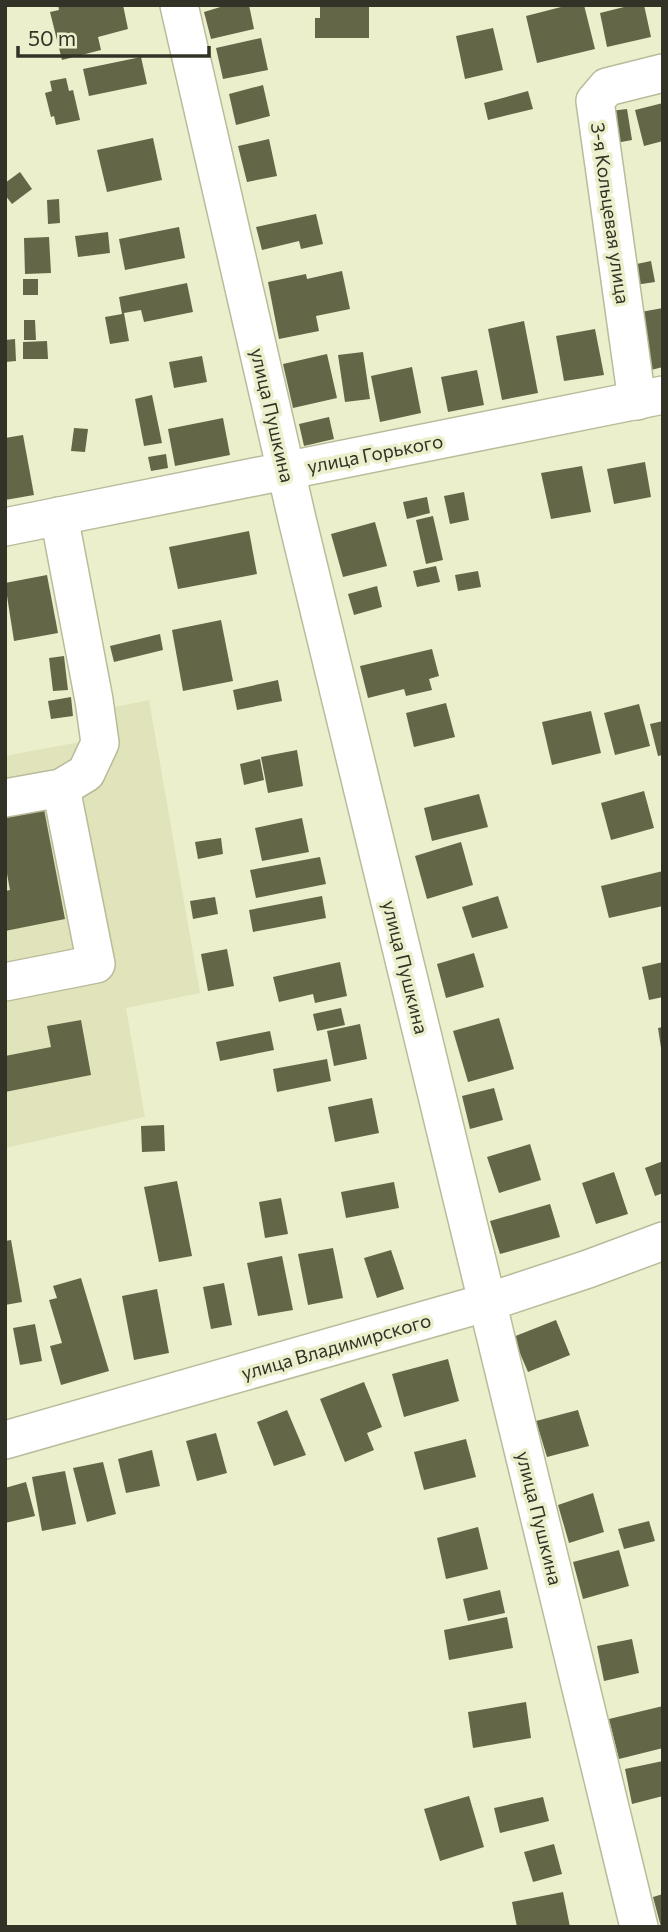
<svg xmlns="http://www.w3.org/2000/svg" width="668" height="1932" viewBox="0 0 668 1932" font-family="Commissioner,sans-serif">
	<rect width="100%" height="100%" fill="#ecefcc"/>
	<!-- built -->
	<path fill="#e1e4bb" d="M149,700L200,993L126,1008L145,1117L5,1148V756L85,741L109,708Z"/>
	<!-- building -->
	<g fill="#646648">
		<path d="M58,5H123L128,29L98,37L101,50L62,60L50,12L59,10Z"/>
		<path d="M227,5H249L254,29L211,39L204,12Z"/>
		<path d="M320,5H369V38H315V18H320Z"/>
		<path d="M569,5H584L595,49L537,63L526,16Z"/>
		<path d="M632,5H644L651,37L607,47L600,13Z"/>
		<path d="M493,28L503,70L465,79L456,36Z"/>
		<path d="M261,38L268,70L223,79L216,48Z"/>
		<path d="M141,57L147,84L89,96L83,69Z"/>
		<path d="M66,78L69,91L73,90L80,120L56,125L54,116L51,117L45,93L52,91L50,81Z"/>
		<path d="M263,85L270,116L236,125L229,94Z"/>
		<path d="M528,91L533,109L488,120L484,103Z"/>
		<path d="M663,103V141L644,146L635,110Z"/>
		<path d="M627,109L632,140L616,143L610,111Z"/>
		<path d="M153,138L162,180L107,192L97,150Z"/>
		<path d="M269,139L277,176L247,182L238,146Z"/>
		<path d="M20,172L32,189L12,204L5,195V183Z"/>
		<path d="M59,199L60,223L48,224L47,200Z"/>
		<path d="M316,214L323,244L301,249L299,241L262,250L256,227Z"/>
		<path d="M179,227L185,258L125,270L119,239Z"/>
		<path d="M108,232L110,253L78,257L75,236Z"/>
		<path d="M49,237L51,273L25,274L24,238Z"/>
		<path d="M651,261L655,282L635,285L632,265Z"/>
		<path d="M342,271L350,309L316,316L319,331L279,339L268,282L306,274L307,279Z"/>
		<rect x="23" y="279" width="15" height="16"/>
		<path d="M187,283L193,312L144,322L141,310L124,313L129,341L110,344L105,317L122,314L119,297Z"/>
		<path d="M663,308V367L647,371L635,313Z"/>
		<path d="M24,320H35L36,340H24Z"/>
		<path d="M524,321L538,393L502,400L488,329Z"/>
		<path d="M595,329L604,375L564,381L556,336Z"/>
		<path d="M15,339L16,361L5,362V340Z"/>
		<path d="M47,341L48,359H23V342Z"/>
		<path d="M363,352L370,399L345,402L338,355Z"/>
		<path d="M327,354L337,398L293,408L283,364Z"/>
		<path d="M202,356L207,382L174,388L169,362Z"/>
		<path d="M412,367L421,413L380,422L371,376Z"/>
		<path d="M477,370L484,405L448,412L441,377Z"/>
		<path d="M152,395L162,443L144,446L135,399Z"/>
		<path d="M329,417L334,439L304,446L299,424Z"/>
		<path d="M223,418L230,455L175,466L168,429Z"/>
		<path d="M74,428L88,429L85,452L71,451Z"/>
		<path d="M23,435L34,495L5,500V438Z"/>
		<path d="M166,454L168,468L151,471L148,457Z"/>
		<path d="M645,462L651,497L614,504L607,469Z"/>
		<path d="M582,466L591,512L551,519L541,473Z"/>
		<path d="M464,492L469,520L450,524L444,496Z"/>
		<path d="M427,497L430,513L407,519L403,502Z"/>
		<path d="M433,516L443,560L426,564L416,520Z"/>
		<path d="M375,522L387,566L343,577L331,534Z"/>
		<path d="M249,531L257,574L178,589L169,547Z"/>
		<path d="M436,566L440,582L417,587L413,571Z"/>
		<path d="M478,571L481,587L458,591L455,575Z"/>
		<path d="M47,575L58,633L14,641L5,583Z"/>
		<path d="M377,586L382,607L354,615L348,594Z"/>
		<path d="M221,620L233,681L183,691L172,630Z"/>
		<path d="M160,634L163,650L114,662L110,646Z"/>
		<path d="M432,649L439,676L429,679L432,690L406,696L404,689L368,698L360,666Z"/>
		<path d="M64,656L68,690L53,691L49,658Z"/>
		<path d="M278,680L282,701L237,710L233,690Z"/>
		<path d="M71,697L73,716L51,719L48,701Z"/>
		<path d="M446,703L455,737L414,747L406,713Z"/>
		<path d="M639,704L650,746L615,755L604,713Z"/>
		<path d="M591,711L601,753L552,765L542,722Z"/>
		<path d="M663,721V755L658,756L650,724Z"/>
		<path d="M297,750L303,786L268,793L261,757Z"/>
		<path d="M260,759L264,780L244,785L240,764Z"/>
		<path d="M644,791L654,828L611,840L601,803Z"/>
		<path d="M479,794L488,827L432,841L424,808Z"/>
		<path d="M43,804L65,919L5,931V891L10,890L5,863V811Z"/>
		<path d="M302,818L309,852L262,861L255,828Z"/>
		<path d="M221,838L223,854L198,859L195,842Z"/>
		<path d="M461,842L473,885L427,899L415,856Z"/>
		<path d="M320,857L326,884L256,898L250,870Z"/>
		<path d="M663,871V906L609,918L601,886Z"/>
		<path d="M322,896L326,918L253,932L249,910Z"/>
		<path d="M498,896L508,928L472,938L462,907Z"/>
		<path d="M215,897L218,914L193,919L190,901Z"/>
		<path d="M227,949L234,986L208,991L201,954Z"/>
		<path d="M474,953L484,987L446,998L437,964Z"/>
		<path d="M340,962L347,996L315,1003L313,994L279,1002L273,977Z"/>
		<path d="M663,962V997L649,1000L642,967Z"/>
		<path d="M341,1008L345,1025L317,1031L313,1014Z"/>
		<path d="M499,1018L514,1069L468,1082L453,1031Z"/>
		<path d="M81,1020L91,1075L5,1092V1056L51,1047L47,1026Z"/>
		<path d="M360,1024L367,1059L334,1066L327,1031Z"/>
		<path d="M663,1027V1048H661L658,1028Z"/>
		<path d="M270,1031L274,1050L220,1061L216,1042Z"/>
		<path d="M327,1059L331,1081L277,1092L273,1069Z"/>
		<path d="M494,1088L503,1120L470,1129L462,1096Z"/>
		<path d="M372,1098L379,1133L335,1142L328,1107Z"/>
		<path d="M164,1125L165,1151L142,1152L141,1126Z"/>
		<path d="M530,1144L541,1180L499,1193L487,1157Z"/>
		<path d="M663,1161V1193L655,1196L645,1168Z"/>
		<path d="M614,1172L628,1214L596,1224L582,1183Z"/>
		<path d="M177,1181L192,1256L159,1262L144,1187Z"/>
		<path d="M394,1182L399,1208L346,1218L341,1192Z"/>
		<path d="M281,1198L288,1234L265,1238L259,1202Z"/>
		<path d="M550,1204L560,1237L500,1254L490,1221Z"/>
		<path d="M11,1240L22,1302L5,1305V1241Z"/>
		<path d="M333,1248L343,1298L308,1305L298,1254Z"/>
		<path d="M391,1250L404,1289L377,1298L364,1258Z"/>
		<path d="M282,1256L293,1310L258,1316L247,1263Z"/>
		<path d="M81,1278L109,1371L61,1385L50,1346L62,1343L49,1300L57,1298L53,1286Z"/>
		<path d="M224,1283L232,1325L211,1329L203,1287Z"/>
		<path d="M157,1289L169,1353L134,1360L122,1296Z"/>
		<path d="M556,1320L570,1355L528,1372L513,1337Z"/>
		<path d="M35,1324L42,1361L20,1365L13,1328Z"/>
		<path d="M448,1359L459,1401L404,1417L392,1374Z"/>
		<path d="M364,1382L382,1427L367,1433L374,1450L345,1462L320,1399Z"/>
		<path d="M287,1410L306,1455L274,1466L257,1422Z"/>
		<path d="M578,1410L589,1446L547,1457L536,1421Z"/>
		<path d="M216,1433L227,1473L197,1481L186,1441Z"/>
		<path d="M466,1439L476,1477L424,1490L414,1452Z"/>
		<path d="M152,1450L160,1486L126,1493L118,1459Z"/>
		<path d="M103,1462L116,1514L87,1522L73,1468Z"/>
		<path d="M65,1471L76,1524L42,1531L32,1477Z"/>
		<path d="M26,1482L35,1516L5,1523V1488Z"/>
		<path d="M593,1493L604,1532L569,1543L558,1505Z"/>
		<path d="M649,1521L655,1541L624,1549L618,1529Z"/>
		<path d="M478,1527L488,1569L446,1579L437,1538Z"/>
		<path d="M619,1550L629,1586L583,1599L573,1562Z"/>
		<path d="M500,1590L505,1613L468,1621L463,1599Z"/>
		<path d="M507,1617L513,1648L449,1660L444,1630Z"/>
		<path d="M632,1639L639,1673L604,1681L597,1646Z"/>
		<path d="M526,1702L531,1738L473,1748L468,1712Z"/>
		<path d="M663,1706V1748L619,1759L609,1719Z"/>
		<path d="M663,1761V1796L632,1804L625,1769Z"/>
		<path d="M469,1796L484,1847L440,1861L424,1809Z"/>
		<path d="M543,1797L549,1821L500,1833L494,1808Z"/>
		<path d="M554,1844L562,1874L533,1882L524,1852Z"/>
		<path d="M563,1892L570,1927H517L512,1902Z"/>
		<path d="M663,1894V1927H661L653,1897Z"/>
	</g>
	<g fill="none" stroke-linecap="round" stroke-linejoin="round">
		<!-- minor casing -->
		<g stroke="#b9bb9a" stroke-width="40">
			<g id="minor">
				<path d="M179,5L297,519L639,1927"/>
				<path d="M637,401L595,101L607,87L663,73"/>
				<path d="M5,527L663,395"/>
				<path d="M5,798L61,788L86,773L100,743L94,700L59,516"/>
				<path d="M5,982L96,964L61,788"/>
				<path d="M5,1440L488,1302L588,1269L663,1241"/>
			</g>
		</g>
		<!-- minor -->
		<use href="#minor" stroke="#fff" stroke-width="37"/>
	</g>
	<g text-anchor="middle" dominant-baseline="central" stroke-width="7" stroke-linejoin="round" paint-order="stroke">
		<!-- street labels -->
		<g font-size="19" fill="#323326" stroke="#ecefcc">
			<text transform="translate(611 213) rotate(82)">3-я Кольцевая улица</text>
			<text transform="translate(273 415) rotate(77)">улица Пушкина</text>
			<text transform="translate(375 453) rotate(-11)">улица Горького</text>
			<text transform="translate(406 967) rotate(76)">улица Пушкина</text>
			<text transform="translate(336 1346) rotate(-16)">улица Владимирского</text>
			<text transform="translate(540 1518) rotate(76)">улица Пушкина</text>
		</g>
	</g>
	<!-- border -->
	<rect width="668" height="1932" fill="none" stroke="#323326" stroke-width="14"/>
	<!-- scale -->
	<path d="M18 46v10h191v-10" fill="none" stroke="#323326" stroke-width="3.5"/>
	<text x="28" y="46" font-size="21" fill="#323326" stroke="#ecefcc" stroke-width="5" paint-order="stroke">50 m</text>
</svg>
